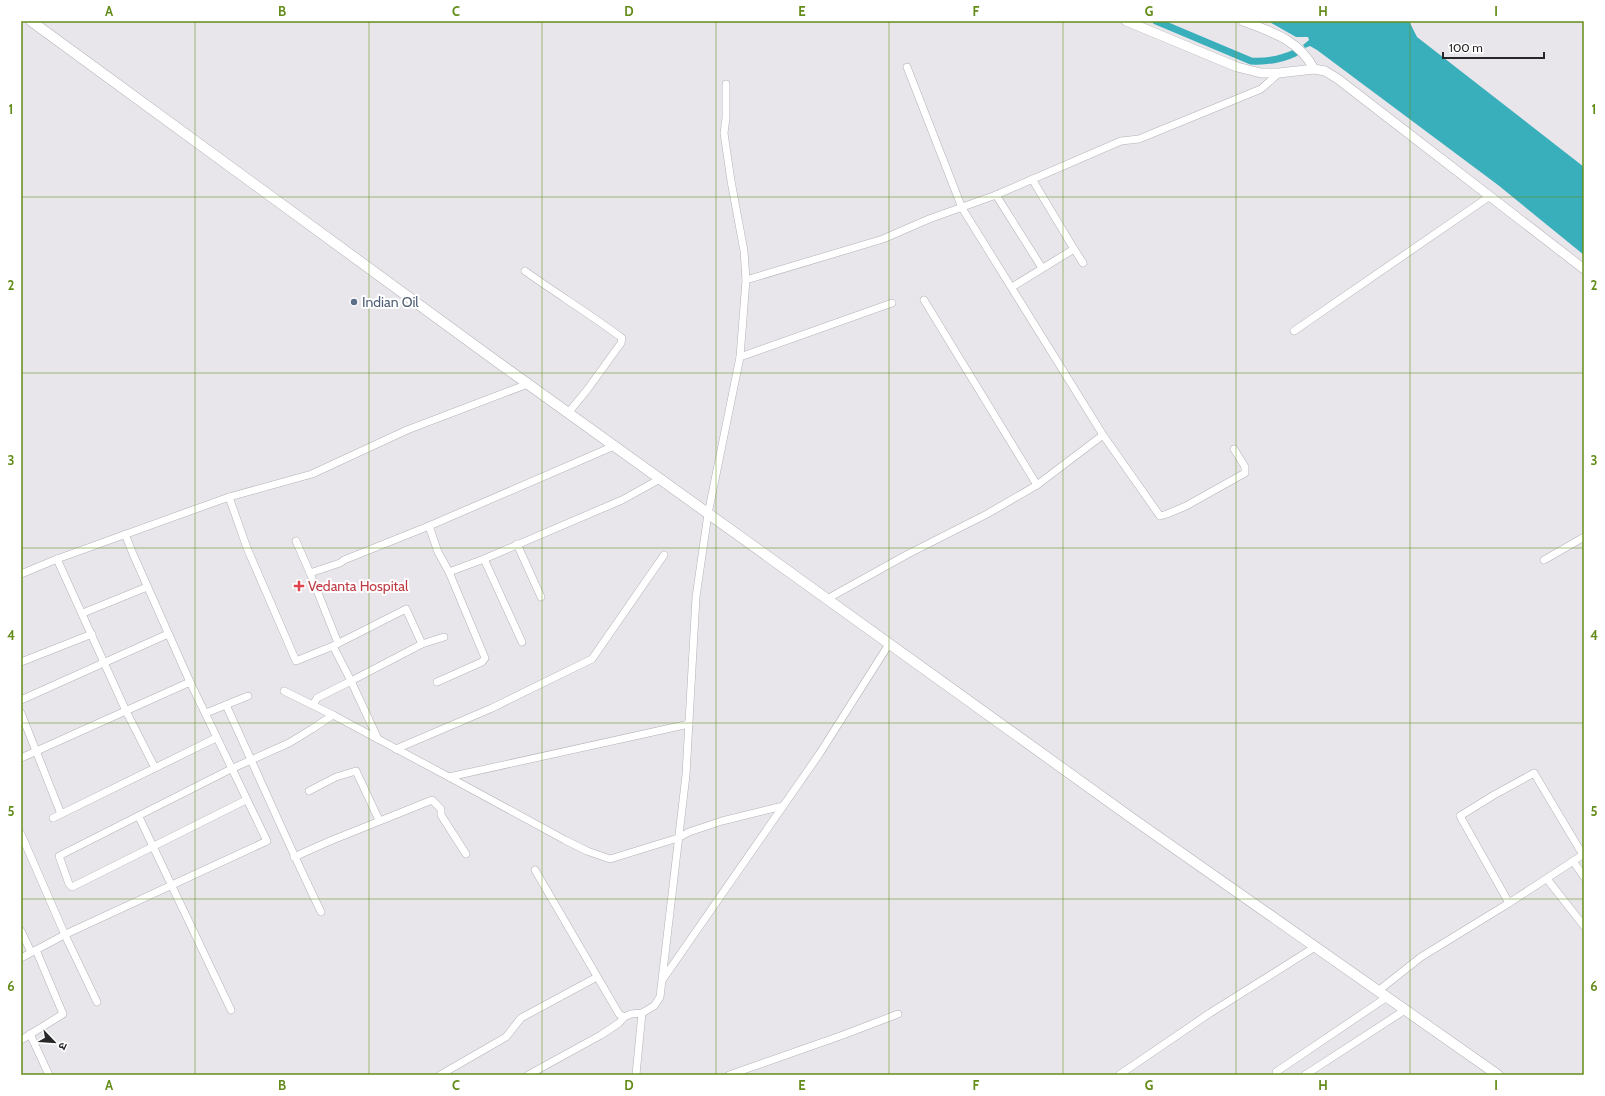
<svg xmlns="http://www.w3.org/2000/svg" width="1605" height="1096" viewBox="0 0 1605 1096" font-family="Cabin,'Noto Sans Devanagari',sans-serif">
	<rect width="100%" height="100%" fill="#e8e6eb"/>
	<!-- water -->
	<path fill="#3aafbc" d="M1268,21H1409L1417,37L1584,167V255L1498,185L1317,50L1310,46L1305,48L1303,45L1309,40L1308,37H1296Z"/>
	<g fill="none" stroke-linecap="round" stroke-linejoin="round">
		<!-- canal -->
		<path stroke="#3aafbc" stroke-width="7" d="M1156,21L1251,61C1267,62 1280,60 1295,53"/>
		<!-- minor casing -->
		<g stroke="#b3b2b7" stroke-width="8">
			<g id="minor">
				<path d="M907,67L962,208L1103,435L1160,516L1167,514L1186,506L1245,473V467L1234,449"/>
				<path d="M996,195L1042,268"/>
				<path d="M1074,249L1083,263"/>
				<path d="M525,271C557,294 590,314 622,338L621,343L587,390L568,413"/>
				<path d="M746,280L883,239L929,219L996,195L1121,141L1139,139L1261,89L1279,73"/>
				<path d="M1012,287L1074,249L1032,179"/>
				<path d="M924,300L1037,485"/>
				<path d="M1294,331L1490,196"/>
				<path d="M740,357L892,303"/>
				<path d="M229,497L247,548L296,661L333,646"/>
				<path d="M429,526L438,552L449,572L485,658L482,662L437,682"/>
				<path d="M296,541L310,573L340,563L344,560L429,526L614,446"/>
				<path d="M517,544L541,597"/>
				<path d="M57,559L126,711L155,768"/>
				<path d="M484,559L522,642"/>
				<path d="M1544,560L1584,537"/>
				<path d="M449,572L484,559L622,500L660,479"/>
				<path d="M310,573L338,643"/>
				<path d="M21,574L57,559L229,497L312,474L407,430L528,384"/>
				<path d="M827,599L908,554L987,514L1037,485L1103,435"/>
				<path d="M83,613L147,587"/>
				<path d="M422,644L444,637"/>
				<path d="M21,662L92,634"/>
				<path d="M21,700L168,634"/>
				<path d="M226,705C258,774 288,844 321,912"/>
				<path d="M313,705L317,698L351,681L333,646L406,609L422,644L351,681L378,739"/>
				<path d="M21,713L61,814"/>
				<path d="M206,713L248,696"/>
				<path d="M333,715L449,777"/>
				<path d="M689,724L449,777L565,840L587,851L610,859L678,838L689,832L722,821L783,806"/>
				<path d="M396,749L492,708L592,659L664,555"/>
				<path d="M21,758L190,682"/>
				<path d="M309,791L336,777L356,771L379,820"/>
				<path d="M246,800L72,887L69,884L59,856L231,769L289,743L312,729L333,715L284,691"/>
				<path d="M139,817L231,1010"/>
				<path d="M53,818L216,738"/>
				<path d="M21,834L65,935L97,1002"/>
				<path d="M294,857L330,841L432,800L441,809V815L466,854"/>
				<path d="M1573,861L1584,877"/>
				<path d="M535,870L619,1014L624,1017"/>
				<path d="M1547,879L1584,926"/>
				<path d="M1509,903L1460,816L1494,795L1534,773L1583,855"/>
				<path d="M21,931L31,952"/>
				<path d="M21,958L66,934L267,841L190,682L133,554L125,534"/>
				<path d="M663,979L820,753L889,644"/>
				<path d="M1378,991L1421,957L1509,903L1584,854"/>
				<path d="M30,1034L49,1075"/>
				<path d="M21,1040L63,1014L36,950"/>
				<path d="M440,1075L506,1037L521,1018L597,977"/>
				<path d="M528,1075L601,1035L619,1023L624,1017L631,1014L642,1013L654,1006L660,997L686,775L696,597L708,514L740,357L746,280L744,251L731,181L724,133L726,118V84"/>
				<path d="M636,1075L642,1013"/>
				<path d="M729,1075L843,1035L898,1014"/>
				<path d="M1119,1075L1210,1013L1315,947"/>
				<path d="M1276,1075V1072L1387,997"/>
				<path d="M1305,1075L1405,1010"/>
			</g>
		</g>
		<!-- tertiary casing -->
		<g stroke="#b3b2b7" stroke-width="10">
			<g id="tertiary">
				<path d="M1126,21L1237,67L1261,73H1279L1314,69L1325,71L1338,79L1584,269"/>
				<path d="M1243,21C1272,32 1299,40 1314,69"/>
			</g>
		</g>
		<!-- secondary casing -->
		<g stroke="#b3b2b7" stroke-width="11">
			<path id="secondary" d="M31,21L496,361L1133,819L1498,1075"/>
		</g>
		<!-- minor -->
		<use href="#minor" stroke="#fff" stroke-width="7"/>
		<!-- tertiary -->
		<use href="#tertiary" stroke="#fff" stroke-width="9"/>
		<!-- secondary -->
		<use href="#secondary" stroke="#fff" stroke-width="10"/>
	</g>
	<!-- grid -->
	<path fill="none" stroke="#638c19" stroke-width="1" stroke-opacity="0.55" d="M195,21V1075M369,21V1075M542,21V1075M716,21V1075M889,21V1075M1063,21V1075M1236,21V1075M1410,21V1075M21,197H1584M21,373H1584M21,548H1584M21,723H1584M21,899H1584"/>
	<!-- markers -->
	<circle fill="#5c6f8a" stroke="#fff" stroke-width="1.5" cx="354" cy="302" r="4"/>
	<path fill="#e0444e" stroke="#fff" stroke-width="1.5" d="M297 580h4v4h4v4h-4v4h-4v-4h-4v-4h4z"/>
	<g text-anchor="middle" dominant-baseline="central" stroke-width="4" stroke-linejoin="round" paint-order="stroke">
		<!-- service labels -->
		<g font-size="14" fill="#4e5e75" stroke="#fff" text-anchor="start">
			<text x="362" y="302">Indian Oil</text>
		</g>
		<!-- health labels -->
		<g font-size="14" fill="#be3a42" stroke="#fff" text-anchor="start">
			<text x="308" y="586">Vedanta Hospital</text>
		</g>
	</g>
	<!-- border -->
	<rect width="1605" height="1096" fill="none" stroke="#ffffff" stroke-width="44"/>
	<!-- north arrow -->
	<g transform="translate(54 1042) rotate(115)" stroke="#ffffff" stroke-width="3" paint-order="stroke">
	<path d="M0-3L7 15L0 10L-7 15Z" fill="#272628"/>
	<text y="-6" font-size="11" font-weight="bold" text-anchor="middle" fill="#272628">उ</text>
	</g>
	<!-- scale -->
	<path d="M1443 52v6h101v-6" fill="none" stroke="#272628" stroke-width="2"/>
	<text x="1449" y="52" font-size="12" fill="#272628" stroke="#ffffff" stroke-width="3" paint-order="stroke">100 m</text>
	<rect x="22" y="22" width="1561" height="1052" fill="none" stroke="#638c19" stroke-width="1.5"/>
	<g font-size="13" text-anchor="middle" font-weight="bold" fill="#638c19">
		<text x="109" y="16">A</text>
		<text x="282" y="16">B</text>
		<text x="456" y="16">C</text>
		<text x="629" y="16">D</text>
		<text x="802" y="16">E</text>
		<text x="976" y="16">F</text>
		<text x="1149" y="16">G</text>
		<text x="1323" y="16">H</text>
		<text x="1496" y="16">I</text>
		<text x="11" y="114">1</text>
		<text x="1594" y="114">1</text>
		<text x="11" y="290">2</text>
		<text x="1594" y="290">2</text>
		<text x="11" y="465">3</text>
		<text x="1594" y="465">3</text>
		<text x="11" y="640">4</text>
		<text x="1594" y="640">4</text>
		<text x="11" y="816">5</text>
		<text x="1594" y="816">5</text>
		<text x="11" y="991">6</text>
		<text x="1594" y="991">6</text>
		<text x="109" y="1090">A</text>
		<text x="282" y="1090">B</text>
		<text x="456" y="1090">C</text>
		<text x="629" y="1090">D</text>
		<text x="802" y="1090">E</text>
		<text x="976" y="1090">F</text>
		<text x="1149" y="1090">G</text>
		<text x="1323" y="1090">H</text>
		<text x="1496" y="1090">I</text>
	</g>
</svg>
